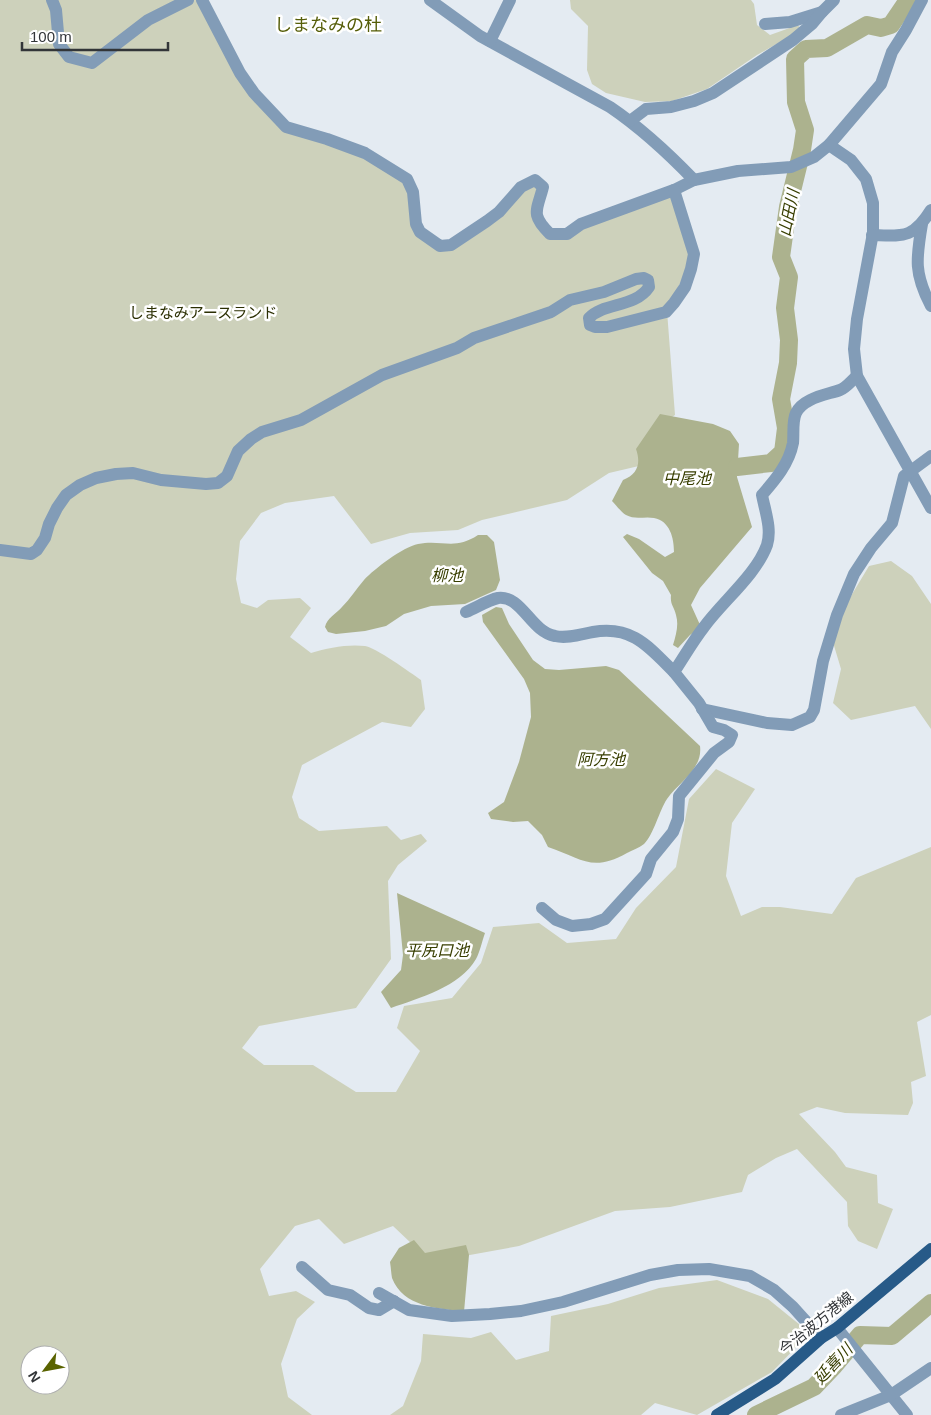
<svg xmlns="http://www.w3.org/2000/svg" width="931" height="1415" viewBox="0 0 931 1415" font-family="Arial,'Noto Sans JP',sans-serif">
	<rect width="100%" height="100%" fill="#e4ebf2"/>
	<!-- green -->
	<g fill="#cdd1bb" fill-rule="evenodd">
		<path d="M0,0H204L232,56L286,127L375,159L407,179L416,224L440,246L470,233L521,187H542L536,210L550,234L674,190L694,254L667,311L675,415L664,422L656,462L609,473L567,500L482,520L458,530L410,533L371,544L334,496L285,503L261,513L240,541L236,579L241,603L257,608L268,600L300,598L311,608L290,637L311,653C328,648 347,644 365,646C375,647 411,673 421,680L425,709L411,727L382,722L302,765L292,797L299,818L319,831L387,826L401,840L421,834L427,841L398,865L388,881L391,959L356,1008L259,1026L242,1048L264,1065H313L356,1092H396L420,1051L397,1028L404,1006L452,998L481,963L493,927L539,923L567,943L616,939L636,908L676,867L689,799L716,769L755,789L732,823L726,876L741,916L762,907H780L832,914L856,878L931,847V1015L917,1022L926,1076L911,1082L913,1103L908,1115L845,1113L817,1107L799,1114L835,1152L846,1167L877,1175L878,1203L893,1209L877,1249L858,1241L848,1226L847,1202L797,1149L776,1158L748,1175L742,1192L670,1207L615,1211L519,1246L431,1262L393,1226L344,1244L319,1219L295,1226L260,1269L269,1296L296,1291L315,1302L297,1319L281,1364L288,1397L312,1415H0ZM30,1355H60V1385H30Z"/>
		<path d="M570,0H751L754,4L757,25L770,35L798,25L801,30L757,55L707,89L672,101L645,102L606,93L592,84L587,70L588,26L571,9Z"/>
		<path d="M891,561L912,576L931,604V729L915,706L851,720L833,703L841,669L832,639L845,606L869,566Z"/>
		<path d="M717,1280L768,1299L810,1333L772,1372L697,1415L655,1403L641,1415H390L403,1406L421,1361L423,1334L471,1338L491,1332L516,1360L549,1351L551,1316L608,1304L659,1288Z"/>
	</g>
	<!-- water -->
	<g fill="#acb28e">
		<path d="M660,414L713,424L730,431L739,444L737,477L752,527L700,588L691,605L701,627L690,635L678,648L673,645C676,635 679,625 676,615C674,606 670,605 671,595L663,581L652,573L623,537L627,534L639,539L665,557L674,552C674,538 670,521 654,518C645,516 635,520 626,515C621,512 616,505 612,501L623,480C638,474 641,463 636,449Z"/>
		<path d="M478,535H487L494,542L500,580L496,590L465,604L431,606L404,614L386,626L365,631L336,634L328,632L325,627C327,618 336,614 342,607C350,599 356,589 364,580C374,569 403,547 418,544C442,539 454,551 478,535Z"/>
		<path d="M496,607L502,608L509,624L533,660L545,669L559,670L606,666L619,670L700,746C703,769 679,782 667,799C659,811 654,834 644,844C639,848 632,850 627,853C592,873 581,858 548,847L542,835L528,821L513,822L491,819L488,813L504,802L519,762L531,717L530,693L524,679L483,622L482,615Z"/>
		<path d="M397,893L485,933C482,941 480,952 476,959C460,987 419,998 391,1008L381,992L401,970L403,955Z"/>
		<path d="M414,1240L425,1253L466,1245L469,1255L464,1312C437,1308 403,1307 392,1278C391,1273 391,1267 390,1262L399,1248Z"/>
	</g>
	<g fill="none" stroke-linecap="round" stroke-linejoin="round">
		<!-- river -->
		<g stroke="#acb28e" stroke-width="18">
			<path d="M737,467L771,463L783,452L786,428L781,399L788,363L789,340L785,308L789,277L781,257L788,207L802,150L805,130L796,102L795,59L806,49L827,48L867,25L881,28L891,25L908,0"/>
			<path d="M756,1415L814,1387L834,1366L860,1335L892,1336L931,1303"/>
		</g>
		<!-- minor -->
		<g stroke="#829cb7" stroke-width="12">
			<path d="M52,0L56,10L59,44L69,57L92,63L148,20L188,0"/>
			<path d="M202,0L240,73L254,93L286,127L327,139L365,153L407,179L413,192L416,224L420,232L440,246L451,245L487,221L499,212L521,187L535,180L543,187C537,211 530,214 550,234H567L581,224L674,190L694,180L738,171L791,167L814,157L829,145L881,84L892,52L906,30L922,0"/>
			<path d="M430,0L480,36L610,107C641,128 668,153 694,180"/>
			<path d="M765,24L790,22L822,12"/>
			<path d="M490,41L510,0"/>
			<path d="M630,121L646,109L671,107L694,101L713,93L793,40L812,24L822,12L834,0"/>
			<path d="M829,145L851,160L866,179L873,203V233L857,319L854,349L857,376L931,508"/>
			<path d="M922,224C916,259 914,274 931,306"/>
			<path d="M872,235C903,236 913,239 931,210"/>
			<path d="M0,550L31,554L37,550L45,538L49,524L57,508L66,495L80,485L96,478L116,474L133,473L161,480L206,484L218,483L227,476L238,451L251,439L262,432L301,420L382,375L457,348L474,338L551,312L570,300L604,292L636,279L644,278L648,280L649,287C635,308 604,302 589,318L590,325L595,327H607L666,312L674,303L685,287L691,269L694,254L674,190"/>
			<path d="M466,612C476,608 488,600 498,598C522,595 530,631 555,636C567,639 582,634 593,632C632,625 649,647 674,672"/>
			<path d="M702,709L767,723L792,725L810,717L814,710L823,661L837,615L854,574L871,548L892,523L904,476L931,456"/>
			<path d="M542,908L556,920L572,926L591,924L605,919L646,874L651,859L673,832L678,819L679,796L714,753L729,742L732,735L724,730L713,727L699,703L674,672C684,657 693,641 704,627C723,601 756,575 767,545C772,529 765,511 762,495C775,480 789,464 793,443C794,434 792,421 796,413C803,398 826,395 840,390C846,388 852,380 857,376"/>
			<path d="M302,1267L328,1290L350,1295L369,1308L379,1310L394,1301"/>
			<path d="M379,1293L409,1310L452,1316L490,1314L521,1311L563,1302L650,1275L678,1270L709,1269L750,1276L774,1290L793,1307L821,1338"/>
			<path d="M837,1328L907,1415"/>
			<path d="M841,1415L891,1395L931,1368"/>
		</g>
		<!-- major -->
		<path stroke="#275a88" stroke-width="12" d="M717,1415L775,1379L821,1338L837,1328L931,1249"/>
	</g>
	<g text-anchor="middle" dominant-baseline="central" stroke-width="5" stroke-linejoin="round" paint-order="stroke">
		<!-- park labels -->
		<g font-size="15" fill="#2b2f02" stroke="#fff">
			<text x="203" y="312">しまなみアースランド</text>
		</g>
		<!-- street labels -->
		<g font-size="15" fill="#323538" stroke="#fff">
			<text transform="translate(816 1323) rotate(-39)">今治波方港線</text>
		</g>
		<!-- water labels -->
		<g font-size="16" font-style="italic" fill="#383e00" stroke="#fff">
			<text transform="translate(789 213) rotate(-79)">山田川</text>
			<text x="687" y="478">中尾池</text>
			<text x="447" y="575">柳池</text>
			<text x="601" y="759">阿方池</text>
			<text x="437" y="950">平尻口池</text>
			<text transform="translate(833 1364) rotate(-47)">延喜川</text>
		</g>
		<!-- quarter labels -->
		<g font-size="18" fill="#565e09" stroke="#fff">
			<text x="328" y="25">しまなみの杜</text>
		</g>
	</g>
	<!-- north arrow -->
	<g transform="translate(45 1370) rotate(238)"><circle r="24" fill="#ffffff" stroke="#adaeaf"/>
	<path d="M0-4L9 19L0 12L-9 19Z" fill="#5a6300"/>
	<text y="-8" font-size="14" font-weight="bold" text-anchor="middle" fill="#323538">N</text>
	</g>
	<!-- scale -->
	<path d="M22 42v8h146v-8" fill="none" stroke="#323538" stroke-width="2.5"/>
	<text x="30" y="42" font-size="15" fill="#323538" stroke="#ffffff" stroke-width="4" paint-order="stroke">100 m</text>
</svg>
